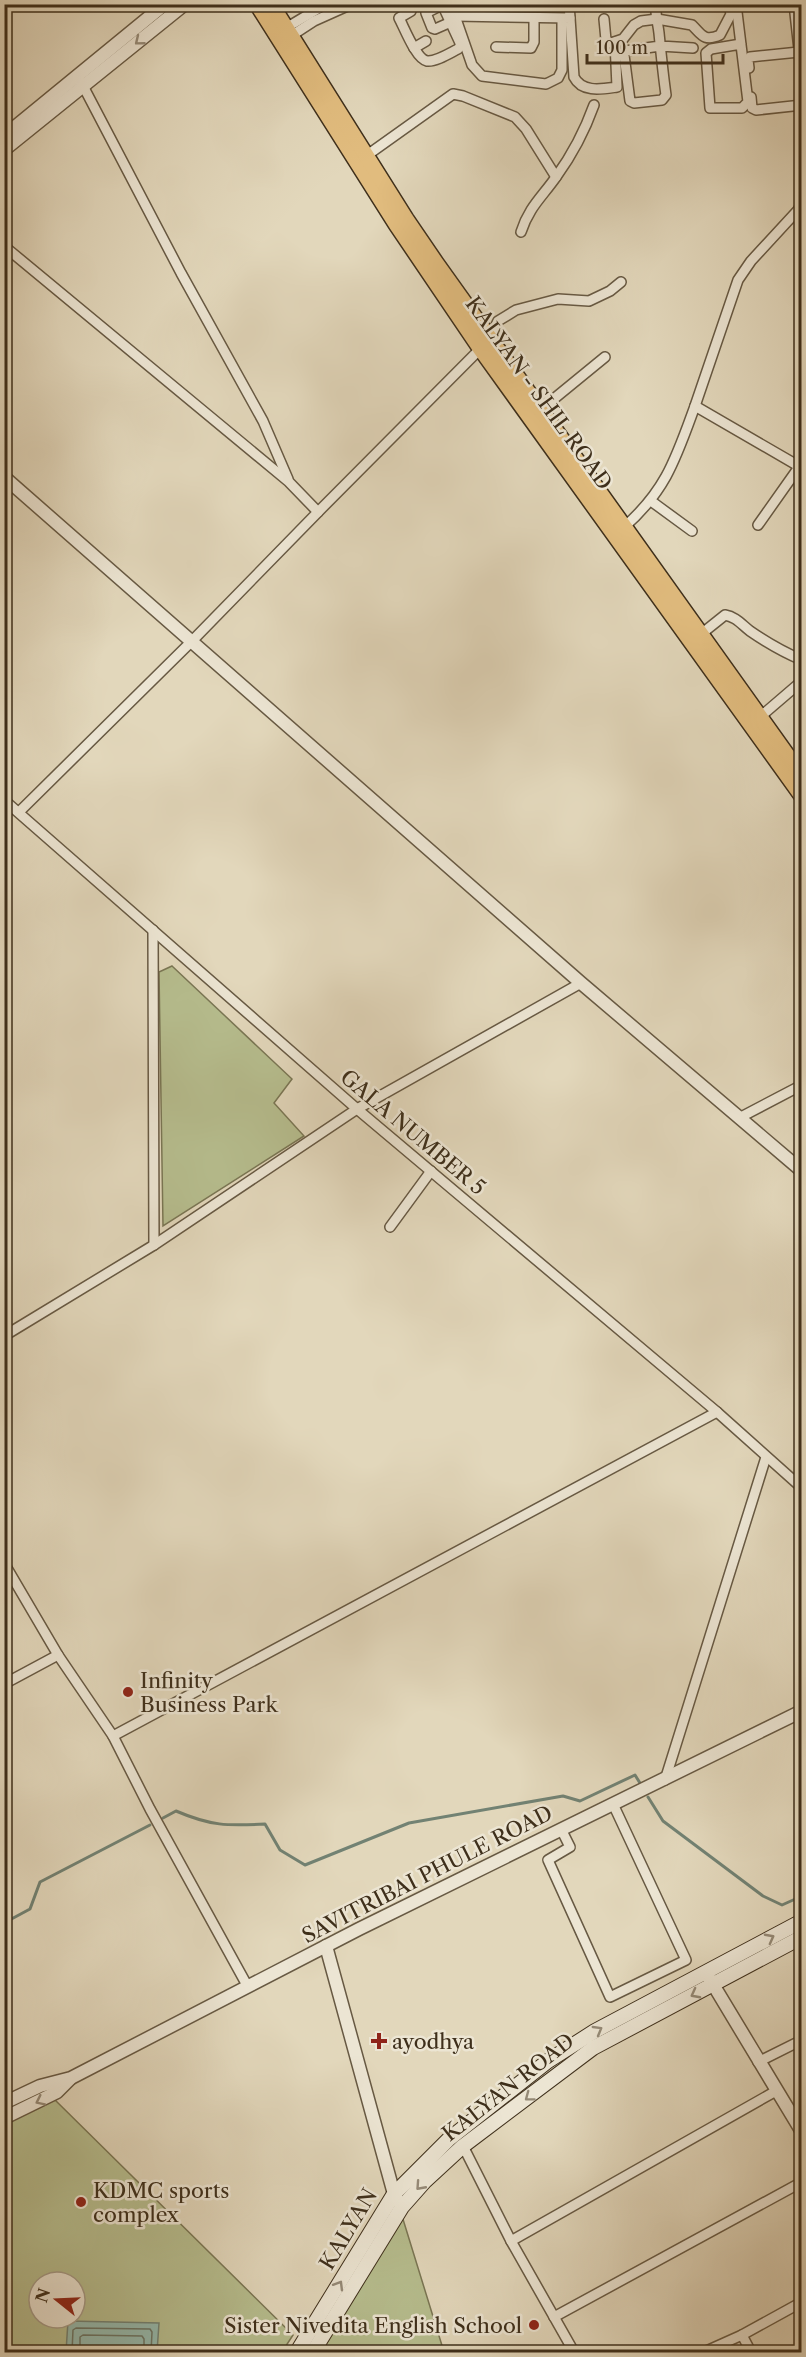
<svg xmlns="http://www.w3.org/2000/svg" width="806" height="2357" viewBox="0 0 806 2357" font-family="'Libre Caslon Text',serif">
	<rect width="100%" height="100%" fill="#e2d7bb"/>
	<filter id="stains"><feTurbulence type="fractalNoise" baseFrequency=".00333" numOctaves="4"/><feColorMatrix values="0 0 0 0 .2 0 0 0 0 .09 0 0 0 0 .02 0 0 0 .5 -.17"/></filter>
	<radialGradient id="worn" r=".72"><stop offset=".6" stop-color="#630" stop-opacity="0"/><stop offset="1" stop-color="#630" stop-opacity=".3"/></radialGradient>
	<!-- green -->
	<g fill="#b6bd8e" stroke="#7a7654" stroke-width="1.5" fill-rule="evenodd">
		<path d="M172,966L292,1079L274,1103L304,1136L163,1226L159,972Z"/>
		<path d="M53,2098L293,2335L282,2352H5V2122ZM39,2282H75V2318H39Z"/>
		<path d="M402,2216L444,2352H317Z"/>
	</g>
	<!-- water -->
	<path fill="#95baae" stroke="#728273" stroke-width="1.5" d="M68,2321L159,2323L157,2352H66Z"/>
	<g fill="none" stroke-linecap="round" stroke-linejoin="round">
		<!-- shore -->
		<g stroke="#6a7464" stroke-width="1.5">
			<path d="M72,2352L73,2330L76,2328L150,2329L152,2332L151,2352"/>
			<path d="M80,2352V2337L83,2335L142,2336L144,2339V2352"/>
		</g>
		<!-- stream -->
		<g stroke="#728273" stroke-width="3">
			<path d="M648,1797L663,1821L763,1896L782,1905L802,1896"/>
			<path d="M163,1818L176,1811C211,1826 227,1826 265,1824L280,1850L305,1865L409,1823L563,1796L580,1801L635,1775L640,1783"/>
			<path d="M4,1923L30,1909L40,1882L150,1825"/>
		</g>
		<!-- minor casing -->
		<g stroke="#675943" stroke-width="12">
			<g id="minor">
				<path d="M451,4L455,16L570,18L574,77C582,93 602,89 617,87L615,42"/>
				<path d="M569,4L570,18"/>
				<path d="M656,4C655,14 658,24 659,33C661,53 663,74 666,95L662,100L634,103L630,101L624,55L625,51L660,46L693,48"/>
				<path d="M736,4L748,102L742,108H710L706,53L711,49L741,44"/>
				<path d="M794,4L802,77"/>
				<path d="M442,5L426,13L432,28L435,29L451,22"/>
				<path d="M411,11L399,18C404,27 416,59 427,61C436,62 450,53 458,49L461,45L442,4"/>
				<path d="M455,16L472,65L482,76L546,84L558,78L562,70V19"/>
				<path d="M604,19L606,40L611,43L623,39L634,25L641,21L657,19L692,25C702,35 704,42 720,35L731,14L729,4"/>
				<path d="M286,28L326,4"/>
				<path d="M291,36L314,21L352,4"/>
				<path d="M496,47L531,48L534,42V19"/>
				<path d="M414,48L426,41"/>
				<path d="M749,68L748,60L750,57L799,52"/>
				<path d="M81,82L181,273L263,421L288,479"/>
				<path d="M751,97L752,108L756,110L802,105"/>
				<path d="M366,156L453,94L463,96L515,117L526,129L556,177"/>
				<path d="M521,232C529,207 542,197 556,177C572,155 585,130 594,105"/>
				<path d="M4,246L289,482L318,512L192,641L19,812"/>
				<path d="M695,406L738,280L751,261L798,210L802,203"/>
				<path d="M539,411L605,357"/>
				<path d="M651,501L692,531"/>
				<path d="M318,512L489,340L498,321L516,310L558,299L589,301L610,291L621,282"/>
				<path d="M758,525L799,467"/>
				<path d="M623,528C666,491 676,458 695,406L802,468"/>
				<path d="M700,635L725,615C736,617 741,624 750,631C766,642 783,652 802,660"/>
				<path d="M760,717L802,681"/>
				<path d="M4,800L357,1109L717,1412L802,1488"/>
				<path d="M153,930L154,1245"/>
				<path d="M739,1118L802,1085"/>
				<path d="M390,1227L431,1171"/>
				<path d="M4,1336L154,1245L357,1109L581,983"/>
				<path d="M4,1563L58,1655L113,1736"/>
				<path d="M4,1684L58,1655"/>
				<path d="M665,1780L766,1457"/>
				<path d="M561,1829L570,1847L548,1860L610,1997L686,1960L613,1804"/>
				<path d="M248,1987L150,1809L113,1736L717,1412"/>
				<path d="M758,2062L802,2040"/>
				<path d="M463,2146L511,2241L574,2352"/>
				<path d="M511,2241L776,2091"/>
				<path d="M554,2317L802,2182"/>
				<path d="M742,2335L751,2352"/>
				<path d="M704,2352L742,2335L802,2302"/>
			</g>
		</g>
		<!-- tertiary casing -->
		<g stroke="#675943" stroke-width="15">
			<g id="tertiary">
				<path d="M4,136L165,4"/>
				<path d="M4,150L185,4"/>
				<path d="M4,477L581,983L802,1171"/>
				<path d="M326,1946L394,2194L398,2201"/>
				<path d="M708,1976L802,2132"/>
				<path d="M4,2103L40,2086L71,2078L359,1929L802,1711"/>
				<path d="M4,2118L57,2092L70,2079"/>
			</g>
		</g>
		<!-- secondary casing -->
		<g stroke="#3e2f1b" stroke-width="16">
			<g id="secondary">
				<path d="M297,2352L394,2194L449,2139L548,2061L595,2031L802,1921"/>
				<path d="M313,2352L402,2207L425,2181L463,2146L593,2048L802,1937"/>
			</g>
		</g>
		<!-- primary casing -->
		<g stroke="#3e2f1b" stroke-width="18">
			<g id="primary">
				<path d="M257,4L396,224L480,348L802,796"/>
				<path d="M271,4L406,219L436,263L802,776"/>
			</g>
		</g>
		<!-- minor -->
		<use href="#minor" stroke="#ece5d3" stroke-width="9"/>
		<!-- tertiary -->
		<use href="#tertiary" stroke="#ece5d3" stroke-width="12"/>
		<!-- secondary -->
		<use href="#secondary" stroke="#ece5d3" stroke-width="14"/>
		<!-- primary -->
		<use href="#primary" stroke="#e1bc7e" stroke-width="15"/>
	</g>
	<!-- one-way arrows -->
	<defs><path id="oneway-chevron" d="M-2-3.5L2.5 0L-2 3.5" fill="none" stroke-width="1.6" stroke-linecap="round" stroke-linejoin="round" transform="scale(1.5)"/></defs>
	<g stroke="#958a77">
		<use href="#oneway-chevron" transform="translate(139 41) rotate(141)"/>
		<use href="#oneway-chevron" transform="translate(770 1938) rotate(-28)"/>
		<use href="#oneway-chevron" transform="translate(695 1994) rotate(152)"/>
		<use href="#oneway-chevron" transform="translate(598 2030) rotate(-30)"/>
		<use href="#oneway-chevron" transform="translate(529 2097) rotate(143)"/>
		<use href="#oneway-chevron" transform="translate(40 2101) rotate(154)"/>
		<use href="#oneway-chevron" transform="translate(420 2186) rotate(132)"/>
		<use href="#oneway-chevron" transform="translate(339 2285) rotate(-59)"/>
	</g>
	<!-- markers -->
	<g fill="#8f2418" stroke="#ece5d3" stroke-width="2">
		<circle cx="128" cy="1692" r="6"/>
		<path d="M376 2032h6v6h6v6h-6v6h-6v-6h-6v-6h6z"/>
		<circle cx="81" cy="2202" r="6"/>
		<circle cx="534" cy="2325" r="6"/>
	</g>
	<g text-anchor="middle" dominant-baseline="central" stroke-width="5" stroke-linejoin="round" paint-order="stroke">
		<!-- street labels -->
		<g font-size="21" fill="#3e2f1b" stroke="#ece5d3">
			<text transform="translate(539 393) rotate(54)">KALYAN - SHIL ROAD</text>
			<text transform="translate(413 1132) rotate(40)">GALA NUMBER 5</text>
			<text transform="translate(427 1874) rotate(-27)">SAVITRIBAI PHULE ROAD</text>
			<text transform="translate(508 2087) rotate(-38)">KALYAN ROAD</text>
			<text transform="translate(348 2229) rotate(-59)">KALYAN</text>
		</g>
		<!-- poi labels -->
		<g font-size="21" fill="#3e2f1b" stroke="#ece5d3" text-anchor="start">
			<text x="140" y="1680">Infinity<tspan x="140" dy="24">Business Park</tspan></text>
			<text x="392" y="2041">ayodhya</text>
			<text x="93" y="2190">KDMC sports<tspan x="93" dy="24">complex</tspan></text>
			<text x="522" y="2325" text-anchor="end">Sister Nivedita English School</text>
		</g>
	</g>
	<!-- margin -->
	<rect width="806" height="2357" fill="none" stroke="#e2d7bb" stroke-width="24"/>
	<rect x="6" y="6" width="794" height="2345" fill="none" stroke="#3e2f1b" stroke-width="3"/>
	<rect x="12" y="12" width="782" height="2333" fill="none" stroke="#3e2f1b" stroke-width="1.5"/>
	<!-- north arrow -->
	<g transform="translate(57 2300) rotate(288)"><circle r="28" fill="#ece5d3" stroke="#a69c89" stroke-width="1.5"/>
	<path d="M0-4.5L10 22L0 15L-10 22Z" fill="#8f2418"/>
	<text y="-9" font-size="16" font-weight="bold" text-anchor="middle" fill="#3e2f1b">N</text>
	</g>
	<!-- scale -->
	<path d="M587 54v9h136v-9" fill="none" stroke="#3e2f1b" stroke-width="3"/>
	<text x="596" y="54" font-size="18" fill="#3e2f1b" stroke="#ece5d3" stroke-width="4.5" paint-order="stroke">100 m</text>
	<rect width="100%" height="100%" filter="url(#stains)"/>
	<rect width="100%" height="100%" fill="url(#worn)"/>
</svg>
